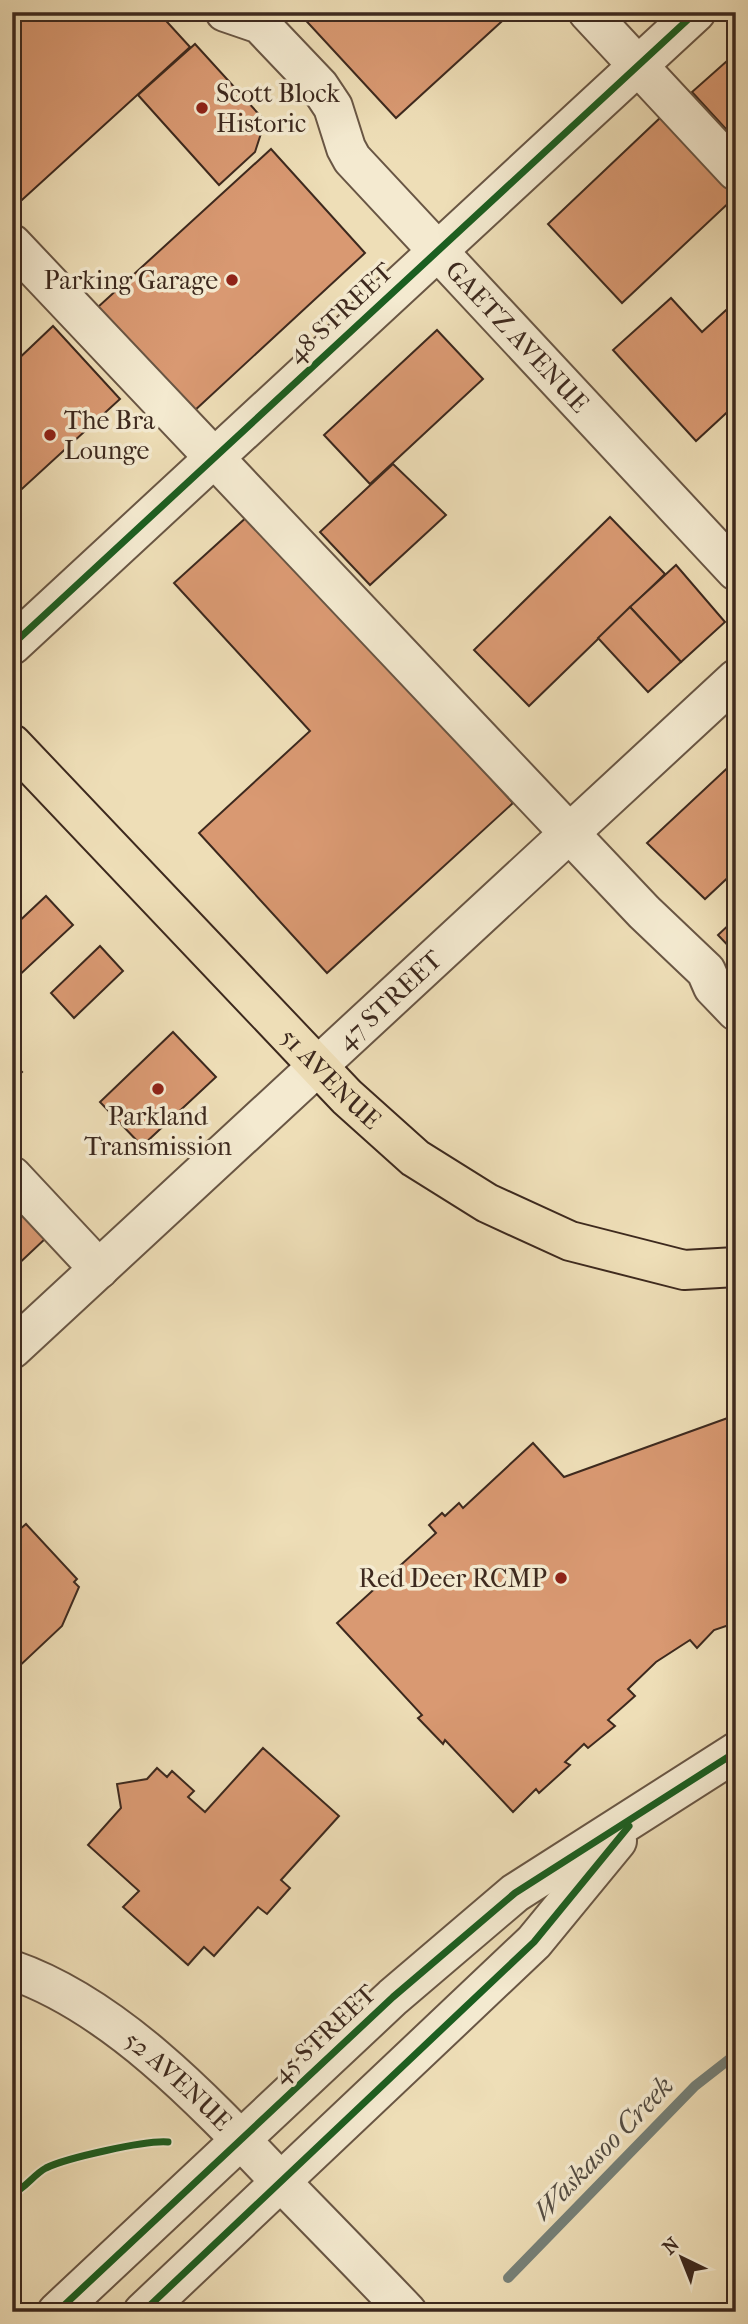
<svg xmlns="http://www.w3.org/2000/svg" width="748" height="2324" viewBox="0 0 748 2324" font-family="'IM FELL French Canon',serif">
	<rect width="100%" height="100%" fill="#eedeb7"/>
	<filter id="stains"><feTurbulence type="fractalNoise" baseFrequency=".00286" numOctaves="4"/><feColorMatrix values="0 0 0 0 .2 0 0 0 0 .09 0 0 0 0 .02 0 0 0 .5 -.17"/></filter>
	<radialGradient id="worn" r=".72"><stop offset=".6" stop-color="#630" stop-opacity="0"/><stop offset="1" stop-color="#630" stop-opacity=".3"/></radialGradient>
	<g fill="none" stroke-linecap="round" stroke-linejoin="round">
		<!-- stream -->
		<path stroke="#768179" stroke-width="10" d="M508,2278L695,2086L736,2054"/>
	</g>
	<!-- building -->
	<g fill="#d99972" stroke="#3d291e" stroke-width="2">
		<path d="M12,12H158L190,47L12,209Z"/>
		<path d="M298,12H512L396,118Z"/>
		<path d="M195,44L265,121L255,152L219,185L138,95Z"/>
		<path d="M736,53V140L692,92Z"/>
		<path d="M661,117L735,197L622,303L548,224Z"/>
		<path d="M271,149L365,253L193,412L98,307Z"/>
		<path d="M671,298L702,332L736,301V404L696,441L613,350Z"/>
		<path d="M53,326L120,399L12,498V365Z"/>
		<path d="M437,330L483,379L370,484L324,435Z"/>
		<path d="M393,464L446,515L370,585L320,532Z"/>
		<path d="M249,515L513,803L327,973L199,833L310,731L174,583Z"/>
		<path d="M610,517L665,574L529,706L474,650Z"/>
		<path d="M676,565L725,622L681,662L630,607Z"/>
		<path d="M630,607L681,662L648,692L598,638Z"/>
		<path d="M736,760V870L705,899L647,843Z"/>
		<path d="M46,896L73,925L12,982V928Z"/>
		<path d="M736,918V954L718,935Z"/>
		<path d="M100,946L123,971L74,1018L51,993Z"/>
		<path d="M173,1032L216,1077L142,1146L100,1102Z"/>
		<path d="M12,1062L22,1072L12,1082Z"/>
		<path d="M12,1203L46,1238L12,1270Z"/>
		<path d="M736,1415V1624L735,1623L714,1630L697,1648L690,1640L656,1662L628,1689L635,1696L608,1720L615,1726L588,1748L584,1744L565,1762L570,1765L539,1793L536,1789L513,1812L445,1740L443,1744L418,1718L422,1715L337,1623L436,1533L429,1525L442,1513L445,1516L459,1503L463,1508L533,1443L564,1477Z"/>
		<path d="M26,1524L77,1579L74,1582L79,1587L62,1626L12,1673V1536Z"/>
		<path d="M263,1748L339,1816L281,1880L290,1888L267,1914L258,1907L214,1956L204,1947L188,1965L123,1907L139,1891L88,1845L121,1808L117,1784L147,1779L157,1768L167,1777L172,1771L194,1791L188,1797L205,1812Z"/>
	</g>
	<g fill="none" stroke-linecap="round" stroke-linejoin="round">
		<!-- minor casing -->
		<g stroke="#695644" stroke-width="42">
			<g id="minor">
				<path id="s1" d="M225,12L260,24L319,86L333,107L346,148L352,159L736,571"/>
				<path d="M588,12L736,171"/>
				<path d="M12,244L644,912L706,971L713,987L736,1011"/>
				<path d="M12,645L696,12"/>
				<path d="M12,1176L99,1269"/>
				<path id="s2" d="M12,1349L736,679"/>
				<path id="s3" d="M12,1970C116,2006 207,2104 281,2182C323,2225 365,2268 407,2312"/>
				<path d="M57,2312L393,1997L515,1893L736,1752"/>
				<path d="M143,2312L534,1942L617,1841"/>
			</g>
		</g>
		<!-- major casing -->
		<g stroke="#3d291e" stroke-width="42">
			<g id="major">
				<path id="s4" d="M12,744L347,1097L415,1158L487,1203L570,1241L684,1270L736,1267"/>
			</g>
		</g>
		<!-- minor -->
		<use href="#minor" stroke="#f4ead0" stroke-width="38"/>
		<!-- major -->
		<use href="#major" stroke="#eedeb7" stroke-width="38"/>
		<!-- cycleway casing -->
		<g stroke="#f4ead0" stroke-width="11">
			<g id="cycleway">
				<path d="M12,645L696,12"/>
				<path d="M12,2194C26,2188 33,2175 46,2168C66,2158 146,2140 168,2142"/>
				<path d="M57,2312L393,1997L515,1893L736,1752"/>
				<path d="M143,2312L534,1942L629,1826"/>
			</g>
		</g>
		<!-- cycleway -->
		<use href="#cycleway" stroke="#1b5e20" stroke-width="7"/>
	</g>
	<!-- markers -->
	<g fill="#8f2418" stroke="#f4ead0" stroke-width="2.5">
		<circle cx="202" cy="108" r="7"/>
		<circle cx="232" cy="280" r="7"/>
		<circle cx="50" cy="435" r="7"/>
		<circle cx="158" cy="1089" r="7"/>
		<circle cx="561" cy="1578" r="7"/>
	</g>
	<g text-anchor="middle" dominant-baseline="central" stroke-width="7" stroke-linejoin="round" paint-order="stroke">
		<!-- poi labels -->
		<g font-size="26" fill="#3d291e" stroke="#f4ead0" text-anchor="start">
			<text x="216" y="93">Scott Block<tspan x="216" dy="30">Historic</tspan></text>
			<text x="218" y="280" text-anchor="end">Parking Garage</text>
			<text x="64" y="420">The Bra<tspan x="64" dy="30">Lounge</tspan></text>
			<text x="158" y="1116" text-anchor="middle">Parkland<tspan x="158" dy="30">Transmission</tspan></text>
			<text x="547" y="1578" text-anchor="end">Red Deer RCMP</text>
		</g>
		<!-- street labels -->
		<g font-size="26" fill="#3d291e" stroke="#f4ead0">
			<text transform="translate(340 313) rotate(-43)">48 STREET</text>
			<text stroke="none"><textPath href="#s1" startOffset="446">GAETZ AVENUE</textPath></text>
			<text stroke="none"><textPath href="#s2" startOffset="514">47 STREET</textPath></text>
			<text stroke="none"><textPath href="#s4" startOffset="462">51 AVENUE</textPath></text>
			<text transform="translate(324 2034) rotate(-43)">45 STREET</text>
			<text stroke="none"><textPath href="#s3" startOffset="201">52 AVENUE</textPath></text>
		</g>
		<!-- water labels -->
		<g font-size="28" font-style="italic" fill="#554e44" stroke="#f4ead0">
			<text transform="translate(603 2148) rotate(-46)">Waskasoo Creek</text>
		</g>
	</g>
	<!-- margin -->
	<rect width="748" height="2324" fill="none" stroke="#eedeb7" stroke-width="42"/>
	<rect x="14" y="14" width="720" height="2296" fill="none" stroke="#3d291e" stroke-width="3.5"/>
	<rect x="21" y="21" width="706" height="2282" fill="none" stroke="#3d291e" stroke-width="2"/>
	<!-- north arrow -->
	<g transform="translate(682 2258) rotate(317)" stroke="#f4ead0" stroke-width="5" paint-order="stroke">
	<path d="M0-5L12 26L0 18L-12 26Z" fill="#3d291e"/>
	<text y="-10" font-size="19" font-weight="bold" text-anchor="middle" fill="#3d291e">N</text>
	</g>
	<rect width="100%" height="100%" filter="url(#stains)"/>
	<rect width="100%" height="100%" fill="url(#worn)"/>
</svg>
